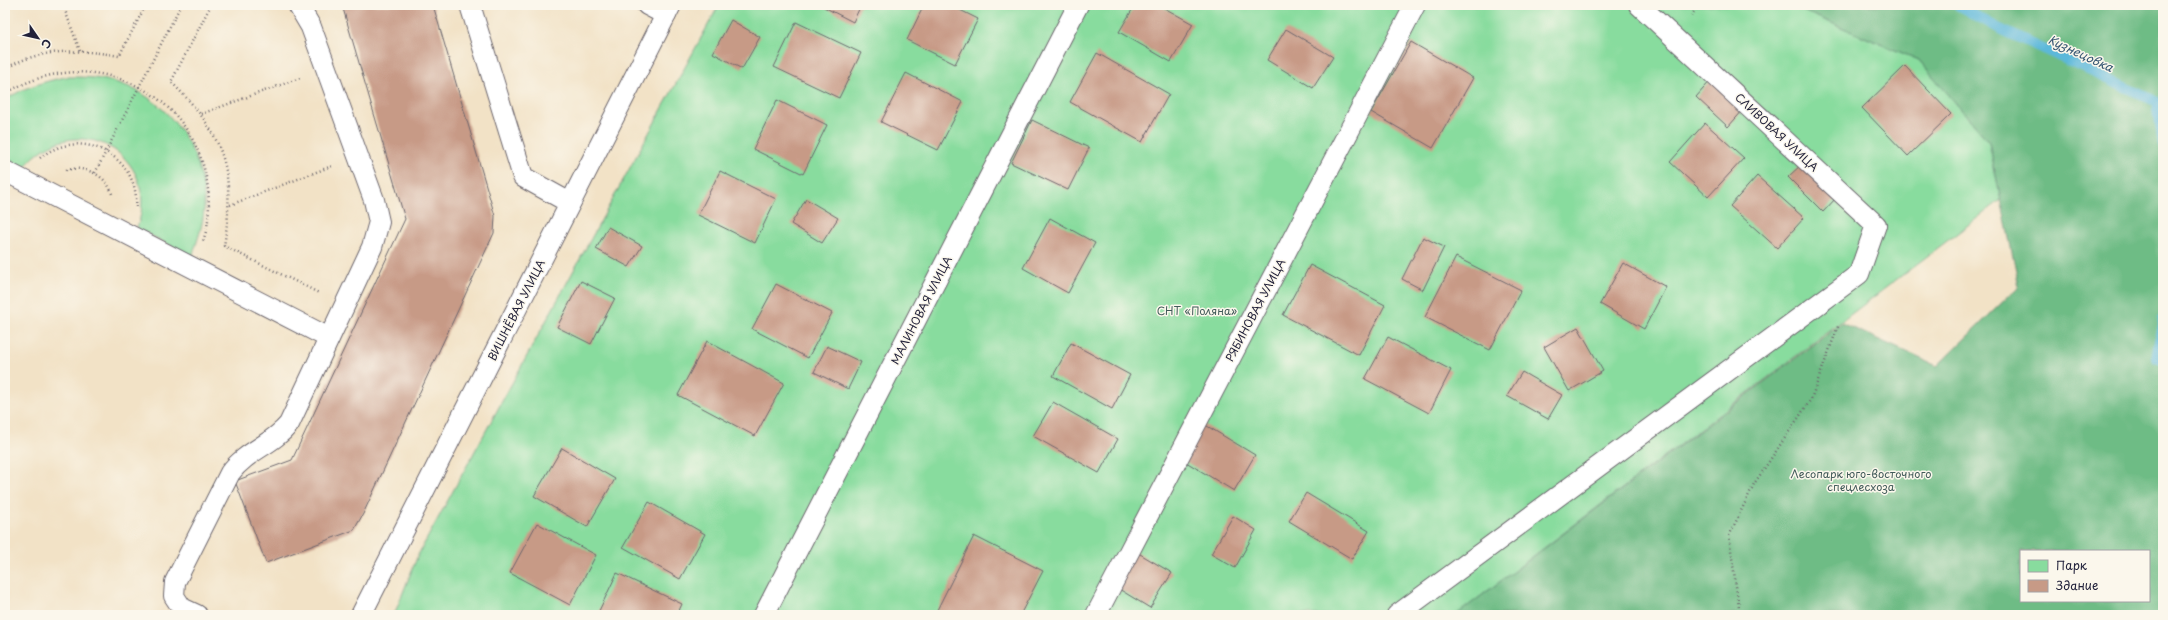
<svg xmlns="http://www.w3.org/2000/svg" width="2168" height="620" viewBox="0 0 2168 620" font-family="'Playpen Sans',sans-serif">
	<rect width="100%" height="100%" fill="#fbf7ec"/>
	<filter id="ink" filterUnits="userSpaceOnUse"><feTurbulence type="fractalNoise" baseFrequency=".025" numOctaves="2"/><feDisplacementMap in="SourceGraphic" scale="8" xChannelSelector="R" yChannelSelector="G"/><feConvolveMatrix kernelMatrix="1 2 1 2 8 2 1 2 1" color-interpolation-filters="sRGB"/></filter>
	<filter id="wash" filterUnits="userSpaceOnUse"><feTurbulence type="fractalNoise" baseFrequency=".012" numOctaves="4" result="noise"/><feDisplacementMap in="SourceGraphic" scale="16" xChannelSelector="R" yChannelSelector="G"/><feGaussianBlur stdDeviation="0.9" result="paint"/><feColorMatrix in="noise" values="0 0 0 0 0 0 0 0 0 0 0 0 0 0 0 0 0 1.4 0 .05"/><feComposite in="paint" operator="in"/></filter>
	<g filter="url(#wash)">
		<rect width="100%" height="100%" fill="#f2e2c6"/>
		<!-- green -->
		<g fill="#88dc9e" stroke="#557f6c">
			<path d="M719,5H1789L1919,60L1989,142L2001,200L1456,615H394L418,555Z"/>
			<path d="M65,77C81,77 95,77 111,81C167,94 207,153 204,209C203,226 197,241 192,257L137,228C164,155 73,104 24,168L5,158V100C24,87 43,82 65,77Z"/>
		</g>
		<!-- forest -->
		<path fill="#6ebc85" stroke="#486f60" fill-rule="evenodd" d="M1789,5H2163V615H1456L1842,323L1937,366L2019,286L1989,142L1919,60ZM2021,551H2149V601H2021Z"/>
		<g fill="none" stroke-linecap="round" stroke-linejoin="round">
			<!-- stream -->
			<g stroke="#5cb8da" stroke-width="10">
				<path d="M1957,5L1998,28L2157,102L2163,145"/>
				<path d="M2163,319L2156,358L2163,361"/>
			</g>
		</g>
		<g id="blocks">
			<!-- building -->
			<g fill="#c79a86">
				<path d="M342,5H433L495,216L494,233L363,514L354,530L266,563L235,481L292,460L405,219Z"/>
				<path d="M820,5H861L853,22Z"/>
				<path d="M924,5H950L978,19L955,64L907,40Z"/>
				<path d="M1135,5H1159L1193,24L1171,62L1119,32Z"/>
				<path d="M731,20L760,37L742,69L713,53Z"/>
				<path d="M796,22L861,53L839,98L774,67Z"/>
				<path d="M1286,29L1333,57L1313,88L1267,60Z"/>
				<path d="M1411,42L1473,78L1433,148L1371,112Z"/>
				<path d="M1097,53L1169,94L1142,142L1070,102Z"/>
				<path d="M1905,66L1951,114L1908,156L1862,108Z"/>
				<path d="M906,73L963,102L938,150L881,122Z"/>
				<path d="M1712,79L1744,109L1728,127L1696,97Z"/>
				<path d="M777,100L827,125L803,174L753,149Z"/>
				<path d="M1032,120L1089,148L1068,190L1011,163Z"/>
				<path d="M1705,123L1744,158L1708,197L1670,162Z"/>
				<path d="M1803,163L1837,197L1823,212L1788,177Z"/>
				<path d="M720,171L776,199L755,243L698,215Z"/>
				<path d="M1757,176L1804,218L1777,248L1730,206Z"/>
				<path d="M806,199L838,218L822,243L791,224Z"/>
				<path d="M1050,218L1095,243L1068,293L1023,268Z"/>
				<path d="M608,227L642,246L629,267L596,249Z"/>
				<path d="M1423,237L1444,247L1423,290L1402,279Z"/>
				<path d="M1456,257L1521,290L1490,350L1425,317Z"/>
				<path d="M1623,263L1666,287L1644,329L1600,304Z"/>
				<path d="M1310,265L1385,305L1359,355L1283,315Z"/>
				<path d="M581,281L615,298L591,344L557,327Z"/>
				<path d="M776,284L832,313L808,358L752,329Z"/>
				<path d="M1578,327L1603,371L1569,391L1544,347Z"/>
				<path d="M1388,337L1451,370L1429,413L1365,379Z"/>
				<path d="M707,341L784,383L755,436L678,395Z"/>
				<path d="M1071,343L1130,375L1112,409L1053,376Z"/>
				<path d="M827,346L861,362L848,389L814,372Z"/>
				<path d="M1522,372L1562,395L1548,419L1507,396Z"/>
				<path d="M1053,402L1118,439L1099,473L1033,436Z"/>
				<path d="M1202,423L1255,455L1234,491L1181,459Z"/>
				<path d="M562,448L615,479L587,527L534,496Z"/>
				<path d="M1306,493L1369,531L1352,559L1289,521Z"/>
				<path d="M649,502L705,534L680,579L623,547Z"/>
				<path d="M1233,516L1256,530L1235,568L1211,554Z"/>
				<path d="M537,523L596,555L570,605L510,573Z"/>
				<path d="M974,536L1043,571L1020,615H947L937,610Z"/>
				<path d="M1135,551L1172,573L1150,608L1114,586Z"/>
				<path d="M617,573L682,604L677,615H597Z"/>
			</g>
		</g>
	</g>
	<g filter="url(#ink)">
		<use href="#blocks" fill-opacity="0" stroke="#6b656c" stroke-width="1"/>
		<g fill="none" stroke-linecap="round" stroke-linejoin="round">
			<!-- lane casing -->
			<g stroke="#6b656c" stroke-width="22">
				<g id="lane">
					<path d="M470,5L523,177L570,203"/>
					<path d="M647,5L666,15"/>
					<path d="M5,171L329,338"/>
					<path d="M197,615L182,608L174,596L175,582L230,473C246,451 272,445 289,424L372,247L379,222L374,200L311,27L298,5"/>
					<path d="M361,615L671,5"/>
					<path d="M764,615L1078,5"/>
					<path d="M1096,615L1415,5"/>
					<path d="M1397,615L1859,274L1876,225L1639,5"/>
				</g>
			</g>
			<!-- path -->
			<g stroke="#6b656c" stroke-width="2.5" stroke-dasharray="1 3" stroke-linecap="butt">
				<path d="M63,5L80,51"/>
				<path d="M211,5L171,82C225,134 236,172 224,246L319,293"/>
				<path d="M1691,16L1699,5"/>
				<path d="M5,69C39,48 81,49 119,56L146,5"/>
				<path d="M5,94C82,45 183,82 205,172C210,194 211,220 203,241"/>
				<path d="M201,114L300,78"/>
				<path d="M40,158C80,125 140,156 136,207"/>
				<path d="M66,170C84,165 107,175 112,194"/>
				<path d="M95,173L181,5"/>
				<path d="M230,205L332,166"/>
				<path d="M1740,615L1729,536L1754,484L1811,399L1839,324"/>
			</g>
			<!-- lane -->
			<use href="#lane" stroke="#fff" stroke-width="20"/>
		</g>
	</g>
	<g text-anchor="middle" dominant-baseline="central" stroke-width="3" stroke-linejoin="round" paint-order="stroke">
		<!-- street labels -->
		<g font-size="11" fill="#22223b" stroke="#fbf7ec">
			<text transform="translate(1777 132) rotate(43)">СЛИВОВАЯ УЛИЦА</text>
			<text transform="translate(516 310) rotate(-63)">ВИШНЁВАЯ УЛИЦА</text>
			<text transform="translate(921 310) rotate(-63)">МАЛИНОВАЯ УЛИЦА</text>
			<text transform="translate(1255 310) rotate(-62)">РЯБИНОВАЯ УЛИЦА</text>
		</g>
		<!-- park labels -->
		<g font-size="11" fill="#415a59" stroke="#fbf7ec">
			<text x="1197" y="310">СНТ «Поляна»</text>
			<text x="1861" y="473">Лесопарк юго-восточного<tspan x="1861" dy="13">спецлесхоза</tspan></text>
		</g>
		<!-- water labels -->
		<g font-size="12" font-style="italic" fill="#365673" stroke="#fbf7ec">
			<text transform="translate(2081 53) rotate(25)">Кузнецовка</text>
		</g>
	</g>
	<!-- margin -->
	<rect width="2168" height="620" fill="none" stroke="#fbf7ec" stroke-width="20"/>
	<!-- legend -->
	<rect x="2020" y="550" width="130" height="52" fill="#fbf7ec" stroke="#a4a2a5"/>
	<rect x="2028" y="560" width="20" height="12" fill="#88dc9e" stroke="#a4a2a5"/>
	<text x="2056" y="570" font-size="12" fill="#22223b">Парк</text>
	<rect x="2028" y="580" width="20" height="12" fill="#c79a86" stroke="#a4a2a5"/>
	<text x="2056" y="590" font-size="12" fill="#22223b">Здание</text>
	<!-- north arrow -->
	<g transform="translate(38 38) rotate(124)" stroke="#fbf7ec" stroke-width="3" paint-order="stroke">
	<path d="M0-3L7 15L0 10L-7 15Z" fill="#22223b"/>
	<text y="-6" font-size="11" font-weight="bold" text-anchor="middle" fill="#22223b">С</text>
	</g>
</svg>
